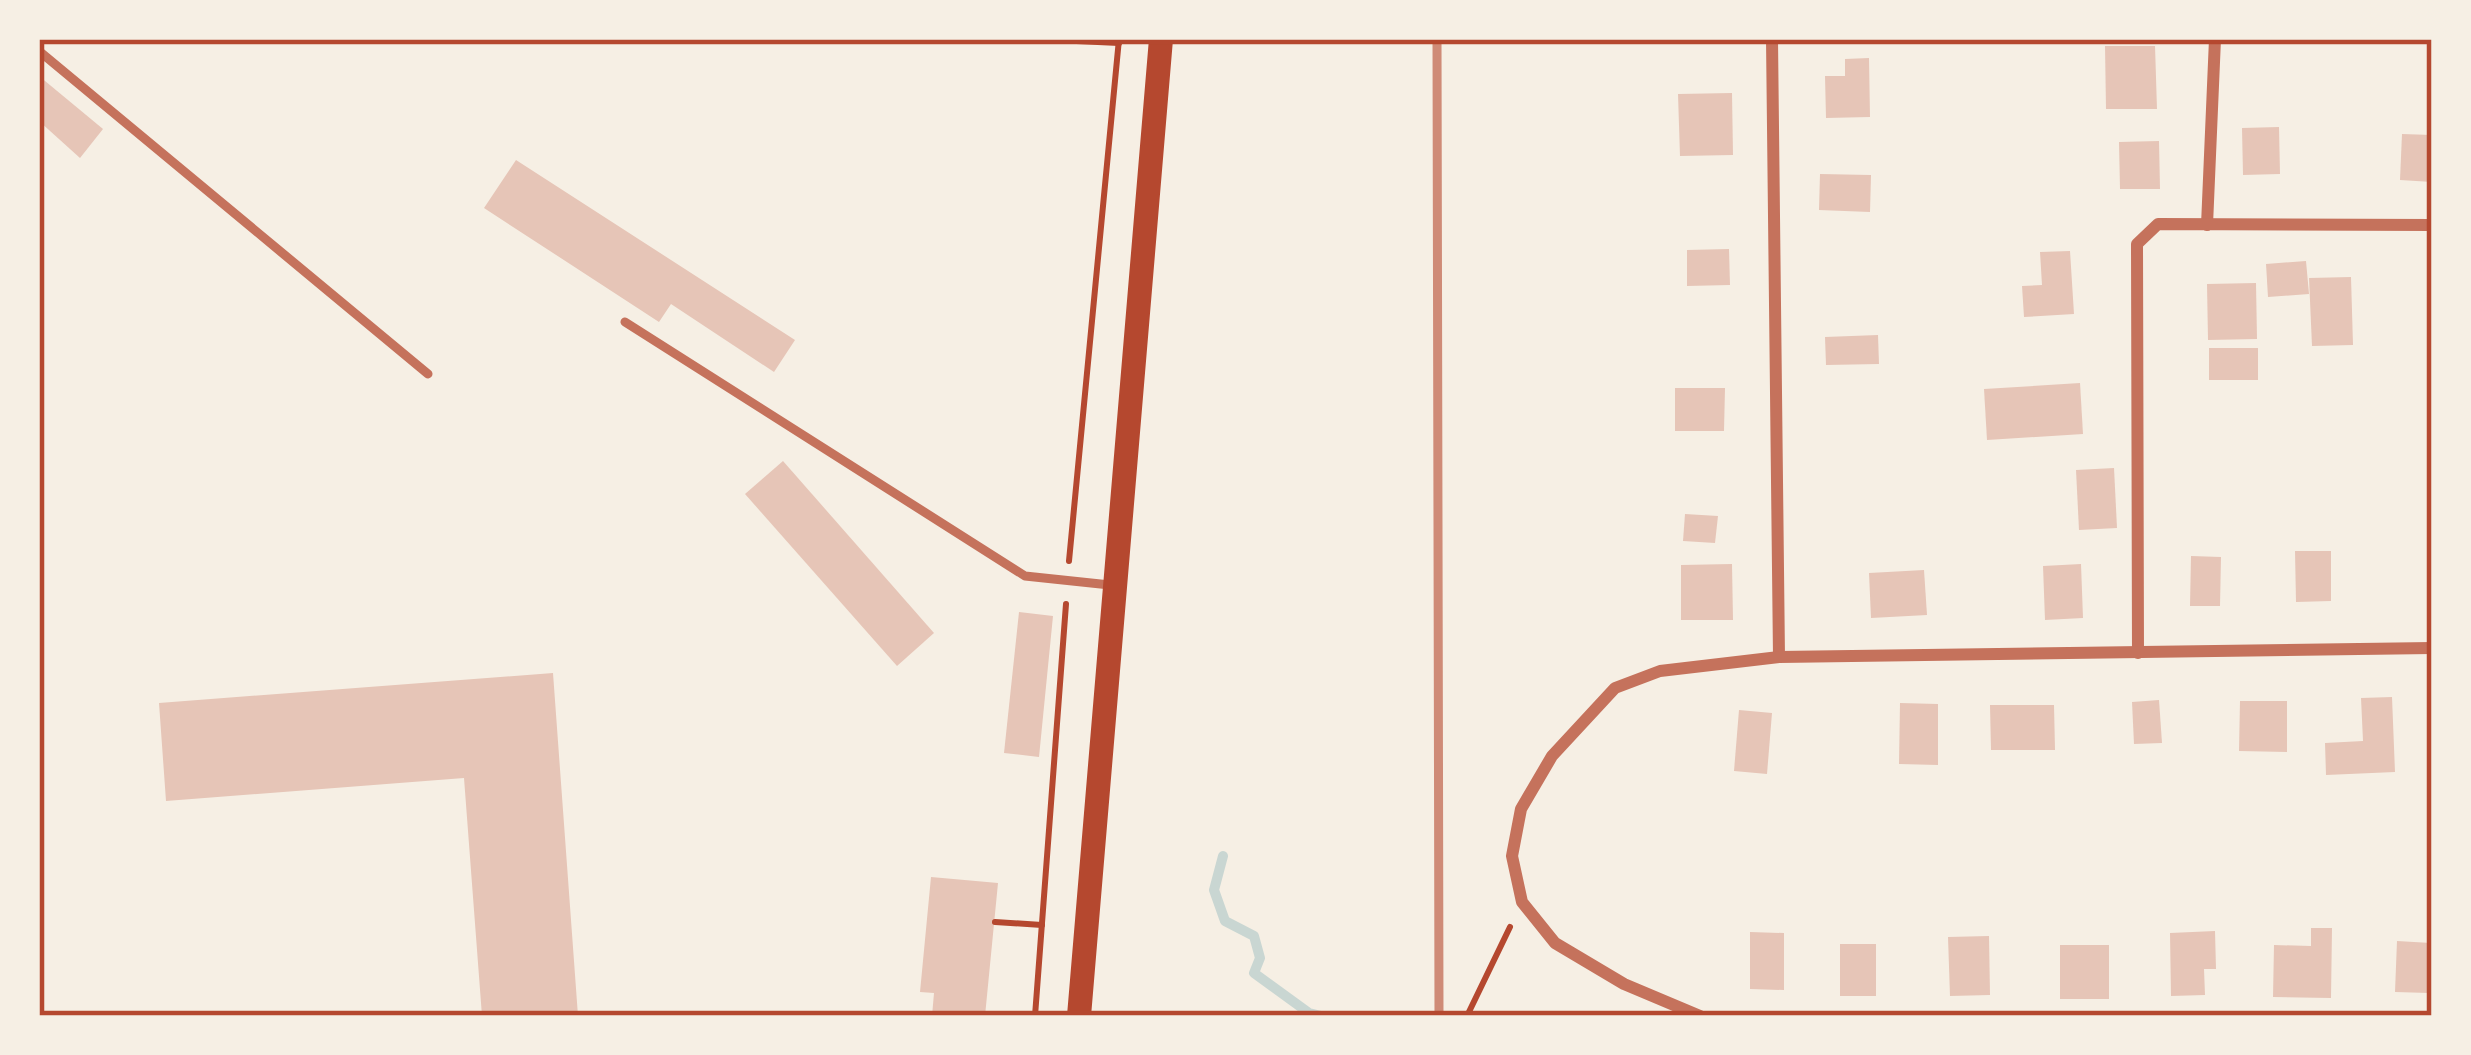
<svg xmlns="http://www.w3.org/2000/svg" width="2471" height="1055" viewBox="0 0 2471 1055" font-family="Georgia,serif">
	<rect width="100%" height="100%" fill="#f6efe4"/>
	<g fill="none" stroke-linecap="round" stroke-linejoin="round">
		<!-- stream -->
		<path stroke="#c9d6d2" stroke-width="10" d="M1223,856L1214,890L1225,921L1254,936L1260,958L1254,973L1309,1013L1321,1016"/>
	</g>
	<!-- building -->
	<g fill="#e6c5b7">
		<path d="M2105,46H2155L2157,109H2106Z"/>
		<path d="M1869,58L1870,117L1826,118L1825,76H1845V59Z"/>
		<path d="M39,76L103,129L80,158L39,121Z"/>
		<path d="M1732,93L1733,155L1680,156L1678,94Z"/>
		<path d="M2279,127L2280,174L2243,175L2242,128Z"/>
		<path d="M2402,134L2432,135V182L2400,180Z"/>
		<path d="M2159,141L2160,189H2120L2119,142Z"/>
		<path d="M516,160L795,340L774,372L671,304L659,322L484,208Z"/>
		<path d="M1820,174L1871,175L1870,212L1819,210Z"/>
		<path d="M1729,249L1730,285L1687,286V250Z"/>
		<path d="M2070,251L2074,314L2024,317L2022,286L2042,285L2040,252Z"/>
		<path d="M2306,261L2309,294L2268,297L2266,264Z"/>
		<path d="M2351,277L2353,345L2312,346L2309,278Z"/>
		<path d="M2256,283L2257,339L2208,340L2207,284Z"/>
		<path d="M1878,335L1879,364L1826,365L1825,337Z"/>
		<rect x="2209" y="348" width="49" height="32"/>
		<path d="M2080,383L2083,434L1987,440L1984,389Z"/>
		<path d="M1675,388H1725L1724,431H1675Z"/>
		<path d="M783,461L934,633L897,666L745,494Z"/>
		<path d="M2114,468L2117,528L2079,530L2076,470Z"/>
		<path d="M1685,514L1718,516L1715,543L1683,541Z"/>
		<path d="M2295,551H2331V601L2296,602Z"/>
		<path d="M2191,556L2221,557L2220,606H2190Z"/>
		<path d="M1732,564L1733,620H1681V565Z"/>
		<path d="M2081,564L2083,618L2045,620L2043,566Z"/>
		<path d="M1924,570L1927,615L1871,618L1869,573Z"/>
		<path d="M1019,612L1053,616L1039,757L1004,753Z"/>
		<path d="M553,673L578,1016H482L464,778L166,801L159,703Z"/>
		<path d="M2392,697L2395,772L2326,775L2325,743L2363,741L2361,698Z"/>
		<path d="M2159,700L2162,743L2134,744L2132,702Z"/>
		<path d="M2240,701H2287V752L2239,751Z"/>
		<path d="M1900,703L1938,704V765L1899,764Z"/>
		<path d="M1990,705H2054L2055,750H1991Z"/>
		<path d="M1739,710L1772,713L1767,774L1734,771Z"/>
		<path d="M931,877L998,883L985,1016H932L934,993L920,992Z"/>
		<path d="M2311,928H2332L2331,998L2273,997L2274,945L2311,946Z"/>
		<path d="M2215,931L2216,969H2204L2205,995L2171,996L2170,933Z"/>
		<path d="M1750,932L1784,933V990L1750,989Z"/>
		<path d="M1989,936L1990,995L1950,996L1948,937Z"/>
		<path d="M2397,941L2431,943L2429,993L2395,992Z"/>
		<rect x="1840" y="944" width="36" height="52"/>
		<rect x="2060" y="945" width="49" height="54"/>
	</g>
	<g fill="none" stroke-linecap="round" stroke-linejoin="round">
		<!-- path -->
		<g stroke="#b5482f" stroke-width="6">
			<path d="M1034,39L1119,43"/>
			<path d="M1069,561L1119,39"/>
			<path d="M995,922L1042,925"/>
			<path d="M1035,1016L1066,604"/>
			<path d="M1467,1016L1510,927"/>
		</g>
		<!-- service -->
		<g stroke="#c5725c" stroke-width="9">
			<path d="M39,51L428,374"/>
			<path d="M625,322L1025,576L1110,585"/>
		</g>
		<!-- minor -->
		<g stroke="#c5725c" stroke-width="12">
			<path d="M1772,39L1779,657"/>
			<path d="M2207,225L2215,39"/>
			<path d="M2138,653L2137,244L2158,224L2432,225"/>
			<path d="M1700,1016L1624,984L1555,943L1522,902L1512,856L1521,809L1552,756L1615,688L1660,671L1779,657L2432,648"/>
		</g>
		<!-- secondary -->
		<path stroke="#b5482f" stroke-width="24" d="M1079,1016L1161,39"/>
		<!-- rail -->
		<path stroke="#cf8b77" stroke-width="9" d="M1437,39L1439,1016"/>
	</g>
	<!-- border -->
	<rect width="2471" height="1055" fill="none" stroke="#f6efe4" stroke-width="84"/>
	<rect x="42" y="42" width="2387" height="971" fill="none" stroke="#b5482f" stroke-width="4.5"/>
</svg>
